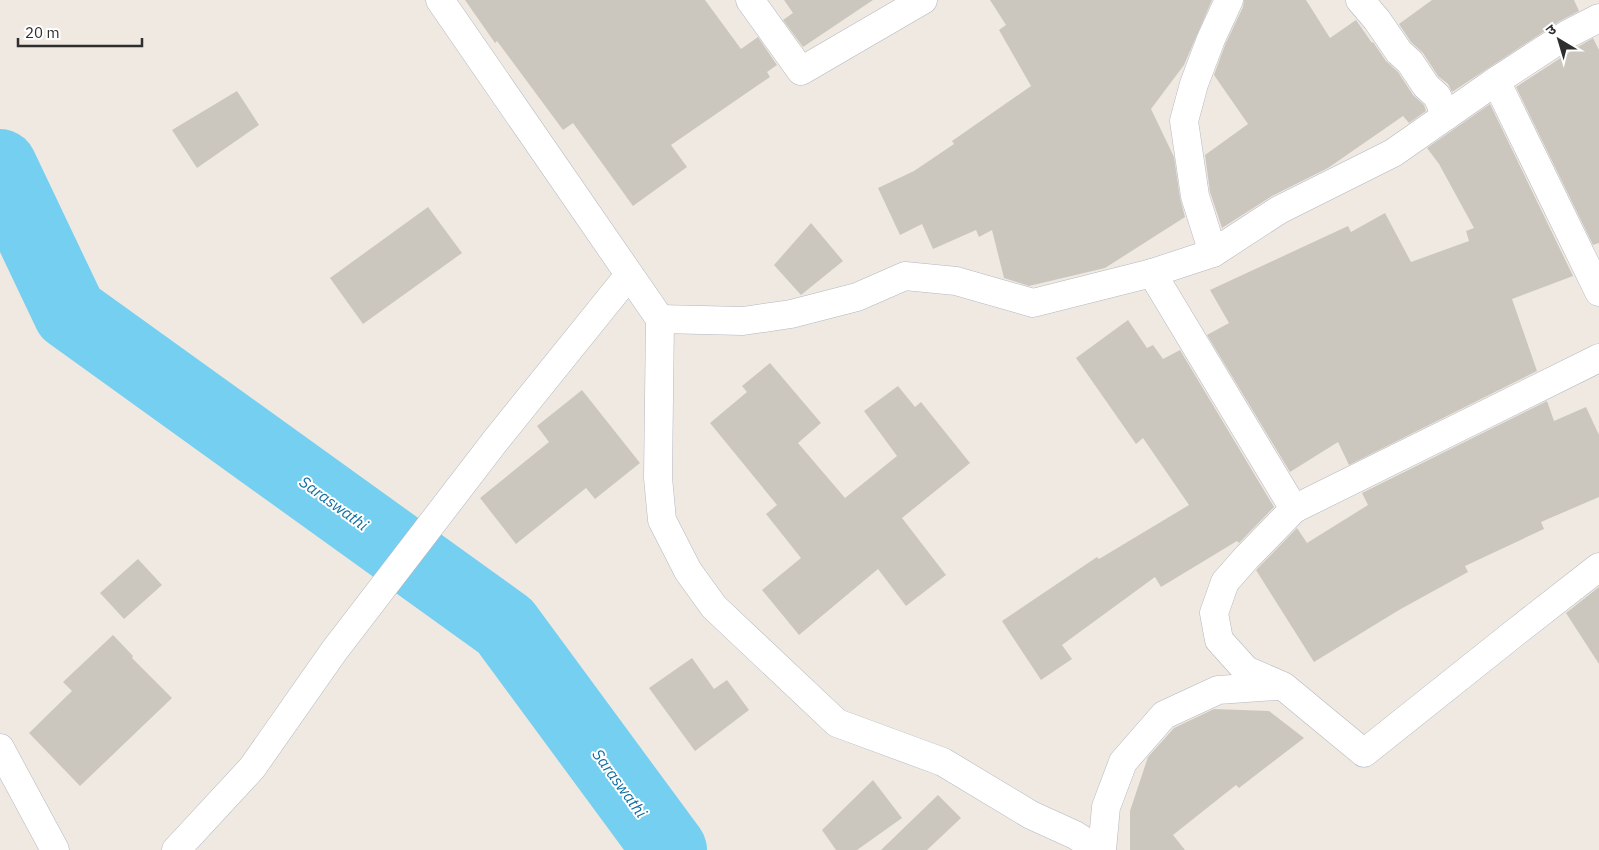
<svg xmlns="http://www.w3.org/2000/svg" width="1599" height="850" viewBox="0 0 1599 850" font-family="'IBM Plex Sans','Noto Sans Devanagari',sans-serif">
	<rect width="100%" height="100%" fill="#efe9e1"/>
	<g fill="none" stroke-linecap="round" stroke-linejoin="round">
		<!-- river -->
		<path stroke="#75cff0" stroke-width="74" d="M0,166L70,313L505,626L670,850"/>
	</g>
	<!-- building -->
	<g fill="#cbc7bf">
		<path d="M465,0H705L741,49L758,37L777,65L767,72L770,77L671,145L687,167L633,206L573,123L563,130L497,41L495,43Z"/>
		<path d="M784,0H873L803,47L783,20L793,13Z"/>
		<path d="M990,0H1212L1184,65L1151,109L1174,157L1180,198L1185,217L1105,268L1029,286L1004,278L992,230L979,237L976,230L933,249L922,224L900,235L878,188L914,171L954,144L952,141L1031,86L999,30L1006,25Z"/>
		<path d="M1244,0H1306L1330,38L1356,20L1372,43L1373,42L1386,61L1398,72L1413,95L1424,105L1426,111L1409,123L1403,116L1328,168L1272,196L1222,228L1210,192L1205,155L1248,124L1214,75L1225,45L1243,7Z"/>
		<path d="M1432,0H1574L1579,11L1560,21L1452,92L1448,84L1438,76L1423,53L1411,42L1399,24Z"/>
		<path d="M1593,38L1599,50V243L1593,245L1516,87L1576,48Z"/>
		<path d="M237,91L259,125L197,168L172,130Z"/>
		<path d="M1490,104L1573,276L1512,299L1537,371L1349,465L1338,442L1290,472L1207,335L1229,323L1210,290L1348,226L1351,232L1385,213L1411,262L1469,241L1466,231L1474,228L1439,164L1427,148Z"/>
		<path d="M428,207L462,253L363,324L330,278Z"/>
		<path d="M811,223L843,261L801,295L774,265Z"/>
		<path d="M1128,320L1147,348L1153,345L1163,359L1180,350L1274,507L1239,543L1237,541L1161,587L1155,577L1062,645L1072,659L1041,680L1002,621L1097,557L1099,559L1189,505L1143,438L1136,444L1076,358Z"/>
		<path d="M770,363L821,423L798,443L845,498L897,456L864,411L898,386L915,407L921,402L970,463L902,518L946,575L906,606L878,569L799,635L762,590L801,558L766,514L777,505L710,423L747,392L742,386Z"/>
		<path d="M582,390L640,463L595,499L586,488L516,544L480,498L549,442L537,426Z"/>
		<path d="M1547,401L1554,421L1586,407L1599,435V497L1541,522L1544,529L1465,566L1468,572L1399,610L1314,662L1256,570L1258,568L1297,528L1307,543L1368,505L1362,493Z"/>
		<path d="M138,559L162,585L124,619L100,593Z"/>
		<path d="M1599,587V664L1566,613Z"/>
		<path d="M113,635L133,656L132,658L172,698L80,786L29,733L72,691L63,682Z"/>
		<path d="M692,658L714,689L727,680L749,710L695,751L649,688Z"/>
		<path d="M1214,709L1269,711L1304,738L1239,788L1236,785L1173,835L1185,850H1130V811L1148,757L1174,728Z"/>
		<path d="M873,780L902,818L857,850H836L822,830Z"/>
		<path d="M938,795L961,818L927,850H881Z"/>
	</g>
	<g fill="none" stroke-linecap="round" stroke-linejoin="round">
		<!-- minor casing -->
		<g stroke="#b4b7c1" stroke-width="29">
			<g id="minor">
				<path d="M440,0L660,319L658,478L662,520L688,571L714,607L837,723L943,762L1031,815L1075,835L1099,850"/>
				<path d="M750,0L801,71L923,0"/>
				<path d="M1360,0L1377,20L1399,52L1410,62L1426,86L1437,96L1446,116"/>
				<path d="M1496,81L1599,292"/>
				<path d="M1213,253L1195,196L1184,121L1194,84L1211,39L1229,0"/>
				<path d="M1152,273L1294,509"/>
				<path d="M660,319L743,321L791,314L857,297L905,276L956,281L1033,303L1152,273L1213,253L1279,210L1393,153L1496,81L1568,34L1599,18"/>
				<path d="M1599,358L1294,509L1247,557L1225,582L1214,613L1219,640L1246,670L1283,686L1364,753L1517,631L1599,567"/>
				<path d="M0,748L55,850"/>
				<path d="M176,850L252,768L334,651L496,440L629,275"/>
				<path d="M1102,850L1106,807L1123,762L1164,715L1218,690L1276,686"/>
			</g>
		</g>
		<!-- minor -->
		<use href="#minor" stroke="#fff" stroke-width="28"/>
	</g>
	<g text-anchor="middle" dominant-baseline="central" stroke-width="4" stroke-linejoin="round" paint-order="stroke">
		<!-- water labels -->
		<g font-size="16" font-style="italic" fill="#0d6fa3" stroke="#fff">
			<text transform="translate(334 503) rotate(36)">Saraswathi</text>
			<text transform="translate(620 783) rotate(54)">Saraswathi</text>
		</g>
	</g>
	<!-- north arrow -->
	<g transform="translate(1559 40) rotate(322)" stroke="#ffffff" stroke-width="4" paint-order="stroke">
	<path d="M0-4L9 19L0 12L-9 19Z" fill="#2e2e2e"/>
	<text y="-8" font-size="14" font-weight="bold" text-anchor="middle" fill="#2e2e2e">उ</text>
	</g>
	<!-- scale -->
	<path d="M18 38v8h124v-8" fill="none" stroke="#2e2e2e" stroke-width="2.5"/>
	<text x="25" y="38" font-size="15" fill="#2e2e2e" stroke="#ffffff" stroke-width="4" paint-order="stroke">20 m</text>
</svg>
